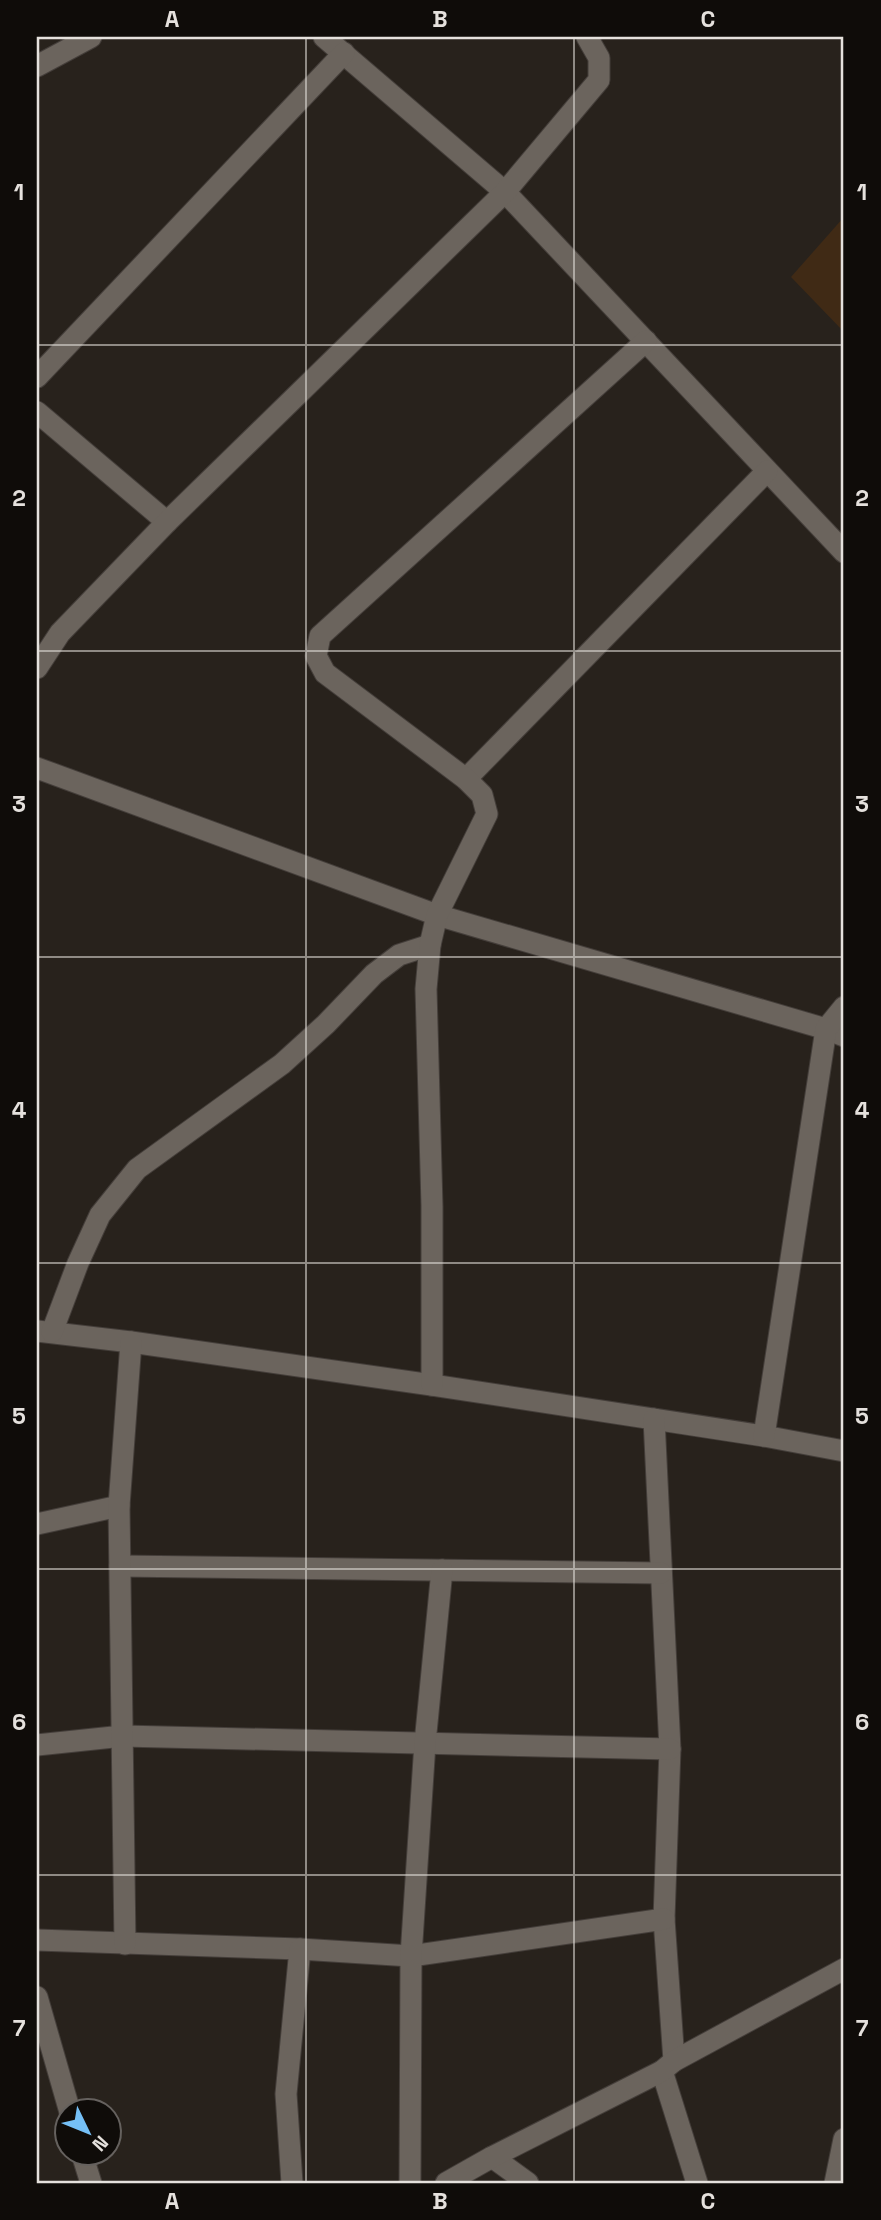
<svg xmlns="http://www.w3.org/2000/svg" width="881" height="2220" viewBox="0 0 881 2220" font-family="'Space Grotesk',sans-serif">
	<rect width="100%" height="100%" fill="#28221c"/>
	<!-- green -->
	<path fill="#402a15" d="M844,217V332L791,277Z"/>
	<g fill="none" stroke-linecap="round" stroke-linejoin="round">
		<!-- street casing -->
		<g stroke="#443e3a" stroke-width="23">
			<g id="street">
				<path d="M324,37L505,192L844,552"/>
				<path d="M37,66L91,37"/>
				<path d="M37,377L344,53"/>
				<path d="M37,412L167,522"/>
				<path d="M37,668L60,633L167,522L505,192L599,80V58L587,37"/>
				<path d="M37,768L437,915L826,1029L844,1036"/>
				<path d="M466,779L767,471"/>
				<path d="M37,1331L131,1342L432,1385L764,1436L844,1451"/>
				<path d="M52,1332L78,1263L100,1215L137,1169L282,1064L326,1024L374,974L399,955L430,945"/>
				<path d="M432,1385V1206L426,989L430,945L437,915L487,814L482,795L466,779L325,673L316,656L320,636L646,341"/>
				<path d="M654,1419L670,1749L664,1919L674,2061"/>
				<path d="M764,1436L826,1029L844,1007"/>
				<path d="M37,1524L119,1506"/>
				<path d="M120,1566L661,1573"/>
				<path d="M37,1745L123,1736L670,1749"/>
				<path d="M37,1940L300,1949L411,1956L664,1919"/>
				<path d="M125,1944L119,1506L131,1342"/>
				<path d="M37,1997L70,2112"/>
				<path d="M662,2071L697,2183"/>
				<path d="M82,2154L91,2183"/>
				<path d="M492,2157L528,2183"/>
				<path d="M292,2183L286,2094L300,1949"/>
				<path d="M410,2183L411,1956L425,1743L442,1570"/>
				<path d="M446,2183L492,2157L662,2071L674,2061L844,1969"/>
				<path d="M835,2183L844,2139"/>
			</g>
		</g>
		<!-- street -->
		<use href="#street" stroke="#6b645d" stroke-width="21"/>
	</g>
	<!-- grid -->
	<path fill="none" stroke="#e5e1dd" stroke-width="2" stroke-opacity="0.55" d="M306,37V2183M574,37V2183M37,345H844M37,651H844M37,957H844M37,1263H844M37,1569H844M37,1875H844"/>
	<!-- border -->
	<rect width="881" height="2220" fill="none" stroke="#0f0c09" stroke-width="77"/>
	<!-- north arrow -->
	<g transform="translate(88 2132) rotate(133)"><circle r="33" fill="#0f0c09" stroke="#65615e" stroke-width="2"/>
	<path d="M0-5L12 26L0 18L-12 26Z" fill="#75c0f6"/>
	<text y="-10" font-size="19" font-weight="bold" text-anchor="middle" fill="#e5e1dd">N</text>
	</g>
	<rect x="38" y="38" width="804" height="2144" fill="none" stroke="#e5e1dd" stroke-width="2.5"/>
	<g font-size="23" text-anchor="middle" font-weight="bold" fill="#e5e1dd">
		<text x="172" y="27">A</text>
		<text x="440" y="27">B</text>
		<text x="708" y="27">C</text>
		<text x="19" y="200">1</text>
		<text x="862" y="200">1</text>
		<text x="19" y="506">2</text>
		<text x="862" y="506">2</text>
		<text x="19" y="812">3</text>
		<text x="862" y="812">3</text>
		<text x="19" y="1118">4</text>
		<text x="862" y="1118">4</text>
		<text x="19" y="1424">5</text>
		<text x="862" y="1424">5</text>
		<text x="19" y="1730">6</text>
		<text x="862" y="1730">6</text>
		<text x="19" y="2036">7</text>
		<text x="862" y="2036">7</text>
		<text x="172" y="2209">A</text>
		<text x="440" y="2209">B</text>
		<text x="708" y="2209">C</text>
	</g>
</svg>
